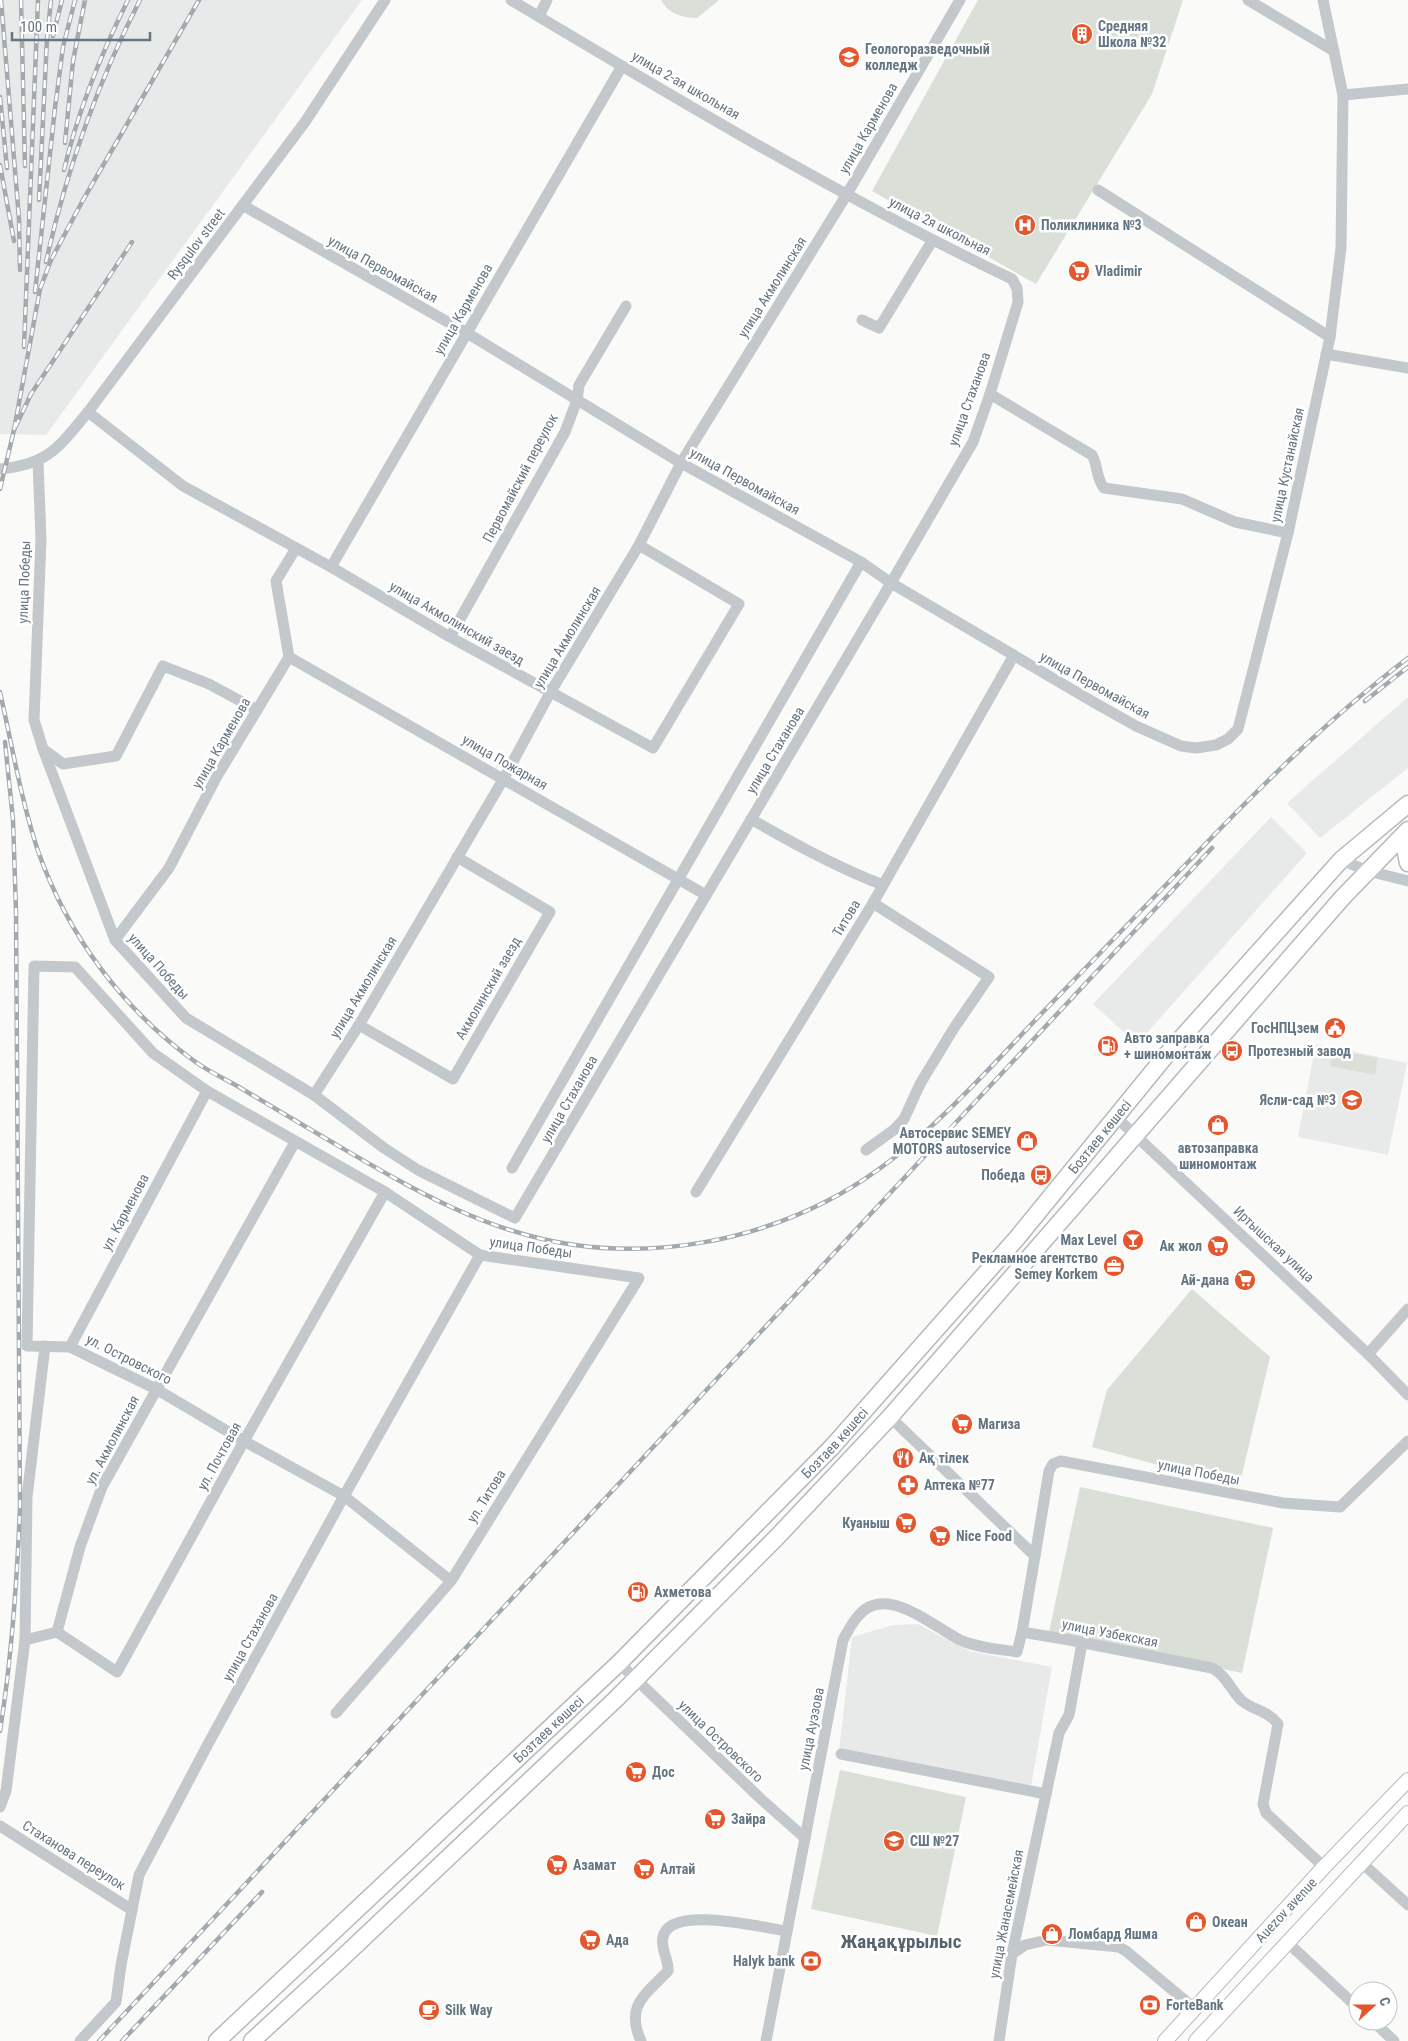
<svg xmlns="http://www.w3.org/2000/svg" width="1408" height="2041" viewBox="0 0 1408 2041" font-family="'Roboto Condensed',sans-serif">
	<rect width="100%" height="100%" fill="#fafaf8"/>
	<!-- built -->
	<g fill="#e8e9e9">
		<path d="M0,0H362L46,435L0,434Z"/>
		<path d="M1408,697V768L1320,838L1287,803Z"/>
		<path d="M1271,817L1307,853L1137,1044L1093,1004Z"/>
		<path d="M1316,1044L1407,1063L1388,1155L1298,1137Z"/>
		<path d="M918,1624L969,1651L1052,1667L1031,1786L839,1751L852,1637L893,1625Z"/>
	</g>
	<!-- green -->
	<g fill="#dadfd7">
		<path d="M661,0H719L697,18C681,17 670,15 661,0Z"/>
		<path d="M978,0H1183L1152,94L1036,284L872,191Z"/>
		<path d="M1333,1050L1378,1058L1375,1075L1330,1066Z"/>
		<path d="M1192,1289L1270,1357L1239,1487L1092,1447L1107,1390Z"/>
		<path d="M1080,1487L1273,1528L1242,1673L1049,1632Z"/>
		<path d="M840,1770L966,1797L937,1936L811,1909Z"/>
	</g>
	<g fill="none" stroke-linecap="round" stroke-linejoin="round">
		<!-- major casing -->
		<g stroke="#b5babe" stroke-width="16">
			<g id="major">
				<path d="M1165,2041L1324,1867L1408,1780"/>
				<path d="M1196,2041L1408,1813"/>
			</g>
		</g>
		<!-- highway casing -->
		<g stroke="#b4b9bd" stroke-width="19">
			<g id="highway">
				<path d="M1408,835L1405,848L1408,863"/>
				<path id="s1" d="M217,2041L619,1663L832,1447L1017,1238L1168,1053L1341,860L1408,804"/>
				<path d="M252,2041L341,1959L617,1698L778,1536L890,1417L1343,897L1408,830"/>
			</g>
		</g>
		<!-- minor -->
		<g stroke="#c3c8cc" stroke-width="11">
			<path d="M1248,0L1334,51"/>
			<path d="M539,16L547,0"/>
			<path d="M1343,95L1408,89"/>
			<path d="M1098,190L1330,337"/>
			<path d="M244,206L467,333L681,463L861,562L891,583L1095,703L1136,726L1181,746L1196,748L1216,745L1228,739L1238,729L1288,533L1330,337L1341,248L1343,95L1323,0"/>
			<path d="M862,320L879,328L932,241"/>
			<path d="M1326,354L1408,368"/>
			<path d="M990,394L1092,455C1098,465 1096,479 1104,488L1182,499L1235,522L1288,533"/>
			<path d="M88,412L183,486L331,567L450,637L653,748L739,604L639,545"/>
			<path d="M38,462L41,539L34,720L43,749L115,940L186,1018L314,1095L384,1148L418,1170L515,1218L891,583L973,442L990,394L1018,302L1017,288L1012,279C840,197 675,98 511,0"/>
			<path d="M0,469C49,464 58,448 88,412L305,122L385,0"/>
			<path d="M331,567L622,66"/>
			<path d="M450,637L565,432L577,400L579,385L626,306"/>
			<path d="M289,657L706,895"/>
			<path d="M43,749L63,764L116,756L163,666L209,684L257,710"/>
			<path d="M751,819C794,844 836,867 883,885"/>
			<path d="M1341,860L1368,871L1408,881"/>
			<path d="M115,940L169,868L216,778L289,657L276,581L296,548"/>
			<path d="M359,1025L453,1079L550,912L457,857"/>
			<path d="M314,1095L359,1025L504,778L550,693L639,545L681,463L847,194L960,0"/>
			<path d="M1117,1118L1368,1354L1408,1395"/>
			<path d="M866,1150L895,1129L904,1119L920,1084L954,1028L989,977L873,903"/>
			<path d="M512,1168L861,562"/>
			<path d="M696,1192L873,903L1014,655"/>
			<path d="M70,1347L207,1091"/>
			<path d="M1368,1354L1408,1309"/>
			<path d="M890,1417L1035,1556L1022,1632L1069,1640L1212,1668C1226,1675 1230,1689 1241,1700C1252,1710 1269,1711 1278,1724L1263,1804L1266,1813L1324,1867"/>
			<path d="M1035,1556L1049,1471L1053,1464L1061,1461L1283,1503L1340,1507L1408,1441"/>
			<path d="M57,1632L117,1672L244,1441L385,1192"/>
			<path d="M25,1640L57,1632L80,1547L102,1487L295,1142"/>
			<path d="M619,1663L762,1800L805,1838"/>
			<path d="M336,1713L451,1581L639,1278L480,1255L385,1192L207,1091L153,1053L75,967L34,966L27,1346L70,1347L156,1389L244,1441L344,1496L451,1581"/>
			<path d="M841,1754L1046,1794"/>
			<path d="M0,1807L6,1791L25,1640L27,1497L45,1346"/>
			<path d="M0,1826L132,1910"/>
			<path d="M1361,1862L1408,1905"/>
			<path d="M1287,1942L1358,2008"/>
			<path d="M1012,1954L1025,1945L1047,1940L1119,1947L1126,1951L1194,2008"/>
			<path d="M1373,2021L1394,2041"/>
			<path d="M80,2041L116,2002L121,1965L139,1875L208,1744L344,1496L480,1255"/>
			<path d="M641,2041C625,2006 645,1995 668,1971C669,1959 660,1949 663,1937C670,1904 763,1928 787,1931"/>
			<path d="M766,2041L843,1640C849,1629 857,1613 869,1607C897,1593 936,1628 960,1640C978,1648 998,1649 1017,1652L1022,1632"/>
			<path d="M999,2041L1012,1954L1059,1733L1069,1715L1082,1643"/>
		</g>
		<!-- major -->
		<use href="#major" stroke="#fff" stroke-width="14"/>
		<!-- highway -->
		<use href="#highway" stroke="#fff" stroke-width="16"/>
		<!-- rail casing -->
		<g stroke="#a2aab0" stroke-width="4.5">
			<g id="rail">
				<path d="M1,0L19,219L20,270"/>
				<path d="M21,0L25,166"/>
				<path d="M53,36L62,0"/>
				<path d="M0,97L7,168"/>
				<path d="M65,143L73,61L85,0"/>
				<path d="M0,165L14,241"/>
				<path d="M64,170C78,111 101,54 128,0"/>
				<path d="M39,200L47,39L51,0"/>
				<path d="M46,262C66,172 98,82 140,0"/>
				<path d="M35,292L55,108L63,47L75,0"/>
				<path d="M24,347L38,0"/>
				<path d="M14,430L40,289L51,260L83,200L199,0"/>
				<path d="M0,489L14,430L31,394L132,242"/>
				<path d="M0,692C12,745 21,800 38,851C68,936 124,1011 197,1063C210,1072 225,1079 239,1087C269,1105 299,1123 330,1141C407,1186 485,1233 575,1245C661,1257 751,1240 827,1201C912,1158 978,1080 1043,1012C1092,962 1141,911 1190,860C1259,788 1329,718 1408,658"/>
				<path d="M1365,701L1408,667"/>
				<path d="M0,1731C12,1656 17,1582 20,1507L16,911L13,820L5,742"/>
				<path d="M99,2041L1212,848"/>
				<path d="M122,2041L262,1892"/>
			</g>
		</g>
		<!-- rail -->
		<use href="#rail" stroke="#fff" stroke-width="2.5" stroke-dasharray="8" stroke-linecap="butt"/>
	</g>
	<!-- icons -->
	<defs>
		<g id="building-disc" transform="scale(1.125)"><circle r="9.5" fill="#e4572e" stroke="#fff"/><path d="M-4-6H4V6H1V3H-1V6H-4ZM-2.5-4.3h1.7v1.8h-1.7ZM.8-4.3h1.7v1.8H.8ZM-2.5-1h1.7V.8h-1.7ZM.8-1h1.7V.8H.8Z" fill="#fff"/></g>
		<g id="university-disc" transform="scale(1.125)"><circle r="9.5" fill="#e4572e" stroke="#fff"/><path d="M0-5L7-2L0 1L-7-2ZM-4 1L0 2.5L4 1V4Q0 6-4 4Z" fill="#fff"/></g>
		<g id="hospital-disc" transform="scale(1.125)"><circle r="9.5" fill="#e4572e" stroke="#fff"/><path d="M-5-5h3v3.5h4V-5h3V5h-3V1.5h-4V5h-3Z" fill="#fff"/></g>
		<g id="supermarket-disc" transform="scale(1.125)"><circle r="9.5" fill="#e4572e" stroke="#fff"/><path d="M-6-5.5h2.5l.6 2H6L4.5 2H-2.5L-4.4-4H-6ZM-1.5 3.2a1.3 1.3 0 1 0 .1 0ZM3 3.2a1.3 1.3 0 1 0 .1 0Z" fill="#fff"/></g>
		<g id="civic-disc" transform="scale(1.125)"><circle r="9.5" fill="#e4572e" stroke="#fff"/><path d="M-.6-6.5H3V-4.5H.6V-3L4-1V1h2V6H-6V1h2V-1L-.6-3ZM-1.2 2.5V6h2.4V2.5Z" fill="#fff"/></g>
		<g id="fuel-disc" transform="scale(1.125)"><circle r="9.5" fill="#e4572e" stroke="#fff"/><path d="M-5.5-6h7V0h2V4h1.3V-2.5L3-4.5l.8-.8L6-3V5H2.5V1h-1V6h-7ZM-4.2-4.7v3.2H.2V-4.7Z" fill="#fff"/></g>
		<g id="bus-disc" transform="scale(1.125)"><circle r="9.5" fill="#e4572e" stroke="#fff"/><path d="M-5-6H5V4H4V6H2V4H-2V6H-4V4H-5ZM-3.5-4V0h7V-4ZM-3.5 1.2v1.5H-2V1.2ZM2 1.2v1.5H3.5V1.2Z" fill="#fff"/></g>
		<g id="school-disc" transform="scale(1.125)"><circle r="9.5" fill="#e4572e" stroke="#fff"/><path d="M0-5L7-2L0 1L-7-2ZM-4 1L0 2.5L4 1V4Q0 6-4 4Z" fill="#fff"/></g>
		<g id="shop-disc" transform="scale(1.125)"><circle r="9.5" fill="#e4572e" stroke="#fff"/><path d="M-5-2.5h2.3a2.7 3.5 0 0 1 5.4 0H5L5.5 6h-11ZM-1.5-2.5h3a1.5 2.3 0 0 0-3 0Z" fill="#fff"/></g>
		<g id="bar-disc" transform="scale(1.125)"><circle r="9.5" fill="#e4572e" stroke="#fff"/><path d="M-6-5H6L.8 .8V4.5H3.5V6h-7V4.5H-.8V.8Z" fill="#fff"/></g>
		<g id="office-disc" transform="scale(1.125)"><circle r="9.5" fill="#e4572e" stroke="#fff"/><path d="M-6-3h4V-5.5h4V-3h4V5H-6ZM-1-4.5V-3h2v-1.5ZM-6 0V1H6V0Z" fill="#fff"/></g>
		<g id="restaurant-disc" transform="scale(1.125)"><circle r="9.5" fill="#e4572e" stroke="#fff"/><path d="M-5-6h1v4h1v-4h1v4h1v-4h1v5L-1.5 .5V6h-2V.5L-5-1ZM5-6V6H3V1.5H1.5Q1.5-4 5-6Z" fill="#fff"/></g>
		<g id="pharmacy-disc" transform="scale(1.125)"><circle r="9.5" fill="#e4572e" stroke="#fff"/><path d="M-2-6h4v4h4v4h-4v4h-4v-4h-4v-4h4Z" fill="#fff"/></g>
		<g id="bank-disc" transform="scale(1.125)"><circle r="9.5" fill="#e4572e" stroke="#fff"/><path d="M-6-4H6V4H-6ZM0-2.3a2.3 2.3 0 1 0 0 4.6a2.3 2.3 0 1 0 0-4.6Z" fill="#fff"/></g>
		<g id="cafe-disc" transform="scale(1.125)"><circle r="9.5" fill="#e4572e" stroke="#fff"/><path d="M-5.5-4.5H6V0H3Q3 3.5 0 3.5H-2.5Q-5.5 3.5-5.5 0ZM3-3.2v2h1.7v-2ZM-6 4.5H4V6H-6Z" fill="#fff"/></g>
	</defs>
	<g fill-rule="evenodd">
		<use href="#building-disc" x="1082" y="34"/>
		<use href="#university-disc" x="849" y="57"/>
		<use href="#hospital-disc" x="1025" y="225"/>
		<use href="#supermarket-disc" x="1079" y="271"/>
		<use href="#civic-disc" x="1335" y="1028"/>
		<use href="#fuel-disc" x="1108" y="1046"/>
		<use href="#bus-disc" x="1232" y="1051"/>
		<use href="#school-disc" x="1352" y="1100"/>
		<use href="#shop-disc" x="1218" y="1125"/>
		<use href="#shop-disc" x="1027" y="1141"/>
		<use href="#bus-disc" x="1041" y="1175"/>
		<use href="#bar-disc" x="1133" y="1240"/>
		<use href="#supermarket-disc" x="1218" y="1246"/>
		<use href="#office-disc" x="1114" y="1266"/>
		<use href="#supermarket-disc" x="1245" y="1280"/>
		<use href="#supermarket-disc" x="962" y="1424"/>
		<use href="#restaurant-disc" x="903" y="1458"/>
		<use href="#pharmacy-disc" x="908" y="1485"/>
		<use href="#supermarket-disc" x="906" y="1523"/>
		<use href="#supermarket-disc" x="940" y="1536"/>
		<use href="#fuel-disc" x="638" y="1592"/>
		<use href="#supermarket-disc" x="636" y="1772"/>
		<use href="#supermarket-disc" x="715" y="1819"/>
		<use href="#school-disc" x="894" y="1841"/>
		<use href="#supermarket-disc" x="557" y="1865"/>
		<use href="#supermarket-disc" x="644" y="1869"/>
		<use href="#shop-disc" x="1196" y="1922"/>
		<use href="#shop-disc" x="1052" y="1934"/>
		<use href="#supermarket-disc" x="590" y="1940"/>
		<use href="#bank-disc" x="811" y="1961"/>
		<use href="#bank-disc" x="1150" y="2005"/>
		<use href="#cafe-disc" x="429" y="2010"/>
	</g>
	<g text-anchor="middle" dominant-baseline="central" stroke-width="5" stroke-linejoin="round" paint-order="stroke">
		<!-- poi labels -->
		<g font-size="14" font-weight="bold" fill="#657683" stroke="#fff" text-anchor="start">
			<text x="1098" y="26">Средняя<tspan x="1098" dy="16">Школа №32</tspan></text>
			<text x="865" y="49">Геологоразведочный<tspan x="865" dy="16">колледж</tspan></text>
			<text x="1041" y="225">Поликлиника №3</text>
			<text x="1095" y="271">Vladimir</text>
			<text x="1319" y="1028" text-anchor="end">ГосНПЦзем</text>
			<text x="1124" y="1038">Авто заправка<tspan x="1124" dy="16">+ шиномонтаж</tspan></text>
			<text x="1248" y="1051">Протезный завод</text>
			<text x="1336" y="1100" text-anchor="end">Ясли-сад №3</text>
			<text x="1011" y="1133" text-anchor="end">Автосервис SEMEY<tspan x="1011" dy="16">MOTORS autoservice</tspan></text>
			<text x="1218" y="1148" text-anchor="middle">автозаправка<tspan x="1218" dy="16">шиномонтаж</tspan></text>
			<text x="1025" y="1175" text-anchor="end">Победа</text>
			<text x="1117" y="1240" text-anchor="end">Max Level</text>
			<text x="1202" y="1246" text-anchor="end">Ак жол</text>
			<text x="1098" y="1258" text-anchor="end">Рекламное агентство<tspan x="1098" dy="16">Semey Korkem</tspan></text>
			<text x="1229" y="1280" text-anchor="end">Ай-дана</text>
			<text x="978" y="1424">Магиза</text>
			<text x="919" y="1458">Ақ тілек</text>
			<text x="924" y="1485">Аптека №77</text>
			<text x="890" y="1523" text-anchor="end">Куаныш</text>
			<text x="956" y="1536">Nice Food</text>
			<text x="654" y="1592">Ахметова</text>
			<text x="652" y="1772">Дос</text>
			<text x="731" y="1819">Зайра</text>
			<text x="910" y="1841">СШ №27</text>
			<text x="573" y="1865">Азамат</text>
			<text x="660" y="1869">Алтай</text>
			<text x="1212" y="1922">Океан</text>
			<text x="1068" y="1934">Ломбард Яшма</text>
			<text x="606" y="1940">Ада</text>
			<text x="795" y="1961" text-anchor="end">Halyk bank</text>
			<text x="1166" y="2005">ForteBank</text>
			<text x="445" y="2010">Silk Way</text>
		</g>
		<!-- street labels -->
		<g font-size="14" fill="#657683" stroke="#fff">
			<text transform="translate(686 85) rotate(30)">улица 2-ая школьная</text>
			<text transform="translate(868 128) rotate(-60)">улица Карменова</text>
			<text transform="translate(940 226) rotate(27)">улица 2я школьная</text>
			<text transform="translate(196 244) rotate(-53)">Rysqulov street</text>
			<text transform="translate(383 269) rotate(29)">улица Первомайская</text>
			<text transform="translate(772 287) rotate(-58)">улица Акмолинская</text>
			<text transform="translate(463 309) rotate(-60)">улица Карменова</text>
			<text transform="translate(969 399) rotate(-70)">улица Стаханова</text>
			<text transform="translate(1287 465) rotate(-78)">улица Кустанайская</text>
			<text transform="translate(520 478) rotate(-62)">Первомайский переулок</text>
			<text transform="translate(745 481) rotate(29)">улица Первомайская</text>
			<text transform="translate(24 582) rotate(-88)">улица Победы</text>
			<text transform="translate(457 623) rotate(30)">улица Акмолинский заезд</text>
			<text transform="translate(567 637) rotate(-59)">улица Акмолинская</text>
			<text transform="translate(1095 685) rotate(29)">улица Первомайская</text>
			<text transform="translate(221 743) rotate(-60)">улица Карменова</text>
			<text transform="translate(775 750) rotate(-59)">улица Стаханова</text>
			<text transform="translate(505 762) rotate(30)">улица Пожарная</text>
			<text transform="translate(846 918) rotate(-59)">Титова</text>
			<text transform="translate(159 966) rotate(48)">улица Победы</text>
			<text transform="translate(363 987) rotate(-59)">улица Акмолинская</text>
			<text transform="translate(488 988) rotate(-60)">Акмолинский заезд</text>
			<text transform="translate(569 1099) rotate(-60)">улица Стаханова</text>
			<text stroke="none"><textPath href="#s1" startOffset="1265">Бозтаев көшесі</textPath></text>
			<text transform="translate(125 1212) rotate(-62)">ул. Карменова</text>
			<text transform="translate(1274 1244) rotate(43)">Иртышская улица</text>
			<text transform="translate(531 1247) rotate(8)">улица Победы</text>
			<text transform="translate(129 1359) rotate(27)">ул. Островского</text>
			<text transform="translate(112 1440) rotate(-62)">ул. Акмолинская</text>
			<text stroke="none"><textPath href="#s1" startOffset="860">Бозтаев көшесі</textPath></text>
			<text transform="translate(219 1456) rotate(-61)">ул. Почтовая</text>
			<text transform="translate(1199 1472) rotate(11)">улица Победы</text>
			<text transform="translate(486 1496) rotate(-58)">ул. Титова</text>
			<text transform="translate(1110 1633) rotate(11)">улица Узбекская</text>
			<text transform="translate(250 1637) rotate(-61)">улица Стаханова</text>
			<text stroke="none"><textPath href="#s1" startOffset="455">Бозтаев көшесі</textPath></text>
			<text transform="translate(811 1729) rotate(-79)">улица Ауэзова</text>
			<text transform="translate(721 1741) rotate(44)">улица Островского</text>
			<text transform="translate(74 1855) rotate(32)">Стаханова переулок</text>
			<text transform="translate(1286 1910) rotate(-47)">Auezov avenue</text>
			<text transform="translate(1006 1914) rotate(-79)">улица Жанасемейская</text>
		</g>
		<!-- district labels -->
		<g font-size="19" font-weight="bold" fill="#57646e" stroke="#fff">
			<text x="901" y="1941">Жаңақұрылыс</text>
		</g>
	</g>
	<!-- north arrow -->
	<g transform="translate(1373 2006) rotate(69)"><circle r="24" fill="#ffffff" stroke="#c1c8cd"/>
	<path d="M0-4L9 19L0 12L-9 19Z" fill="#e4572e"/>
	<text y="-8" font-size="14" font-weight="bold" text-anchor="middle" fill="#657683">С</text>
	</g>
	<!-- scale -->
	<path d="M12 32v8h138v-8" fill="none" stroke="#657683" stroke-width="2.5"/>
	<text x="20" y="32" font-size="15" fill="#657683" stroke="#ffffff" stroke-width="4" paint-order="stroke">100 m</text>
</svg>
